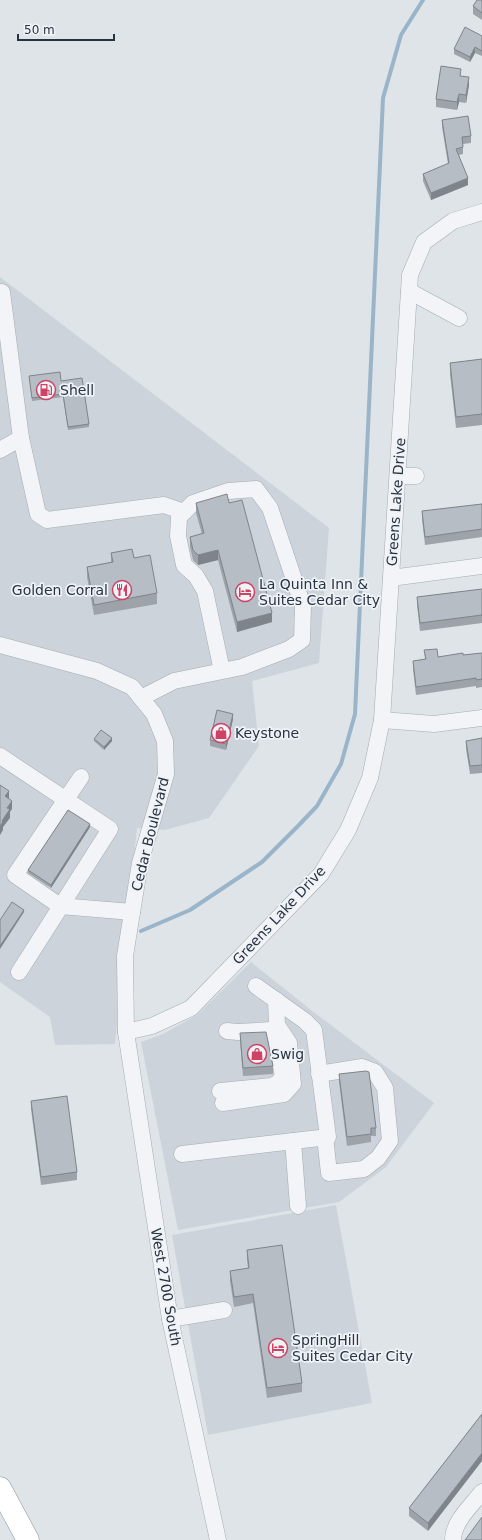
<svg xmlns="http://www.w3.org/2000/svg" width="482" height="1540" viewBox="0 0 482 1540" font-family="'DejaVu Sans',sans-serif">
	<rect width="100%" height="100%" fill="#dfe4e8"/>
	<!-- built -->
	<g fill="#cdd3da">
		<path d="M0,277L329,528L319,663L252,681L259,746L209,818L165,830L137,828L115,1044L55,1045L50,1017L0,982Z"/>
		<path d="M251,962L311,1010L434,1103L386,1167L339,1202L178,1230L141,1042L163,1034L197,1015Z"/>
		<path d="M336,1205L372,1403L208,1435L172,1235Z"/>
	</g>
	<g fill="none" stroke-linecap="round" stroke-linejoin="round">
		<!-- stream -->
		<path stroke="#9ab5c9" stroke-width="4" d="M141,931L190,910L262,862L299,825L317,806L341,764L355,714L383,98L401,35L423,0"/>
		<!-- minor casing -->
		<g stroke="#a4abb2" stroke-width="17">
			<g id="minor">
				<path d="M409,291L459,318"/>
				<path d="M2,292L21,438L38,514L47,520L164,505L184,512"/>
				<path d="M0,450L21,438"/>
				<path d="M398,476H416"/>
				<path d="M391,578L482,566"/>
				<path d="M0,645L97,671L132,687L154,714L165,741L166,774L140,863L125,956L126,1032L170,1319L218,1540"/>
				<path d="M141,698L174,681L242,667L289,649L302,640L303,606L270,508L256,489L228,491L193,503L179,517L178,536L184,565L196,576L205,591L222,671"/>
				<path d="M382,720L434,724L482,718"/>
				<path d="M0,756L110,829L19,972"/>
				<path d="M81,777L15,875L60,906L132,912"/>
				<path d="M126,1032L152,1026L191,1008L321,874L348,830L370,778L382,720L410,275L424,242L453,221L482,212"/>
				<path d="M319,1074L362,1067L375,1072L385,1088L390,1141L378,1158L364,1169L329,1173L325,1137"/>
				<path d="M220,1091L271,1086L278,1083L283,1076L275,1034L271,1030L238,1032L227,1031"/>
				<path d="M223,1103L284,1094L293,1084L289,1043L277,1025L276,1000"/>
				<path d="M293,1141L298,1206"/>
				<path d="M182,1154L328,1137L314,1030L305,1021L256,986"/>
				<path d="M170,1319L224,1310"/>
				<path d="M453,1540C453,1522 471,1506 482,1492"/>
			</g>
		</g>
		<!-- highway casing -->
		<g stroke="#86929f" stroke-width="23">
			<path id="highway" d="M0,1488L28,1540"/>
		</g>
		<!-- minor -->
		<use href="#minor" stroke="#f2f4f7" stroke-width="16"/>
		<!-- highway -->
		<use href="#highway" stroke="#fff" stroke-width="22"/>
	</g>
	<!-- wall -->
	<g fill="#9da3a9">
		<path d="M482,0V20L473,14V6Z"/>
		<path d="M482,36V56L475,53L470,62L454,54V49Z"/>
		<path d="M461,76L469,85L466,103L459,102L457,110L436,107V99Z"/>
		<path d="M442,120L471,136V143L463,144V154L459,155L468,185L431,200L423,181V174L448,164L442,127Z"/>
		<path d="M482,359V425L456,428L450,374V363Z"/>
		<path d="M29,376L61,381L89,424V427L68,430L63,397L32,401Z"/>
		<path d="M196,503H229L272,622L237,632L218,560L198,565L193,560L190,547V537L202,534L196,513Z"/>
		<path d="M482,504V537L425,545L422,519V511Z"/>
		<path d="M111,553L157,593V604L94,615L87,577V567L111,562Z"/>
		<path d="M482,589V623L420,631L417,605V597Z"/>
		<path d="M424,650L438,657L463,655L482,653V687L476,688V686L416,695L413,669V661L425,659Z"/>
		<path d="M233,719L226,750L210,746V740Z"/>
		<path d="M482,738V773L470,774L466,749V741Z"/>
		<path d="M94,739L112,741L104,750L94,741Z"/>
		<path d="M90,827L51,888L28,873V870Z"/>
		<path d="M240,1033L273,1066V1074L243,1076L240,1041Z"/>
		<path d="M339,1074L376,1128V1136H371V1142L347,1146L339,1082Z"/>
		<path d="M31,1101L77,1172V1180L41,1185L31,1109Z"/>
		<path d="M247,1250L302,1383V1392L267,1398L253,1303L234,1307L230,1281V1271L248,1268L247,1260Z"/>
		<path d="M482,1414L428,1531L409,1516V1508Z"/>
	</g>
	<!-- shaded-wall -->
	<g fill="#7f848a">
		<path d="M475,47V53L470,62V57Z"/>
		<path d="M469,77V85L466,103V95Z"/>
		<path d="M459,94V102L457,110V102Z"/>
		<path d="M468,178V185L431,200V193Z"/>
		<path d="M218,550V560L198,565V555Z"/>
		<path d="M272,613V622L237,632V622Z"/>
		<path d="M233,714V719L226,750V744Z"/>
		<path d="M112,738V741L104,750V747Z"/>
		<path d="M9,791V800L5,796Z"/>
		<path d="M12,801V809L10,812V818L3,827V830L0,835V826L2,821L7,808Z"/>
		<path d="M90,824V827L51,888V885Z"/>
		<path d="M24,910V912L0,949V946Z"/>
		<path d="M482,1453V1461L428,1531V1523Z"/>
	</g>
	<!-- building -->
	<g fill="#b6bdc5" stroke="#7f848a">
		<path d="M477,0H482V13L473,6Z"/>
		<path d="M465,27L482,36V51L475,47L470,57L454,49Z"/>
		<path d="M441,66L461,69L460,76L469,77L466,95L459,94L457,102L436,99Z"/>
		<path d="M468,116L471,136L462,137L463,147L456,149L468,178L431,193L423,174L449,163L442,120Z"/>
		<path d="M482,359V414L456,417L450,363Z"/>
		<path d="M60,372L61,381L82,378L89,424L68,427L63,394L32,398L29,376Z"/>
		<path d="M227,494L229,503L242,500L272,613L237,622L218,550L198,555L193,550L190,537L204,533L196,503Z"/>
		<path d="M482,504V529L425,537L422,511Z"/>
		<path d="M132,549L134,558L150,555L157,593L94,605L87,567L113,562L111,553Z"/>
		<path d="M482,589V615L420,623L417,597Z"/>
		<path d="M437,649L438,657L463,653V655L482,653V679L476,680V678L416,687L413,661L426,659L424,650Z"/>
		<path d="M217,710L233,714L226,744L210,740Z"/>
		<path d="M101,730L112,738L104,747L94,739Z"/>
		<path d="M482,738V765L470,766L466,741Z"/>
		<path d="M0,785L9,791L5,796L12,801L7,808L10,809L2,821L3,822L0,826Z"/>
		<path d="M68,810L90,824L51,885L28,870Z"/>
		<path d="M12,902L24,910L0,946V920Z"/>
		<path d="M266,1032L273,1066L243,1068L240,1033Z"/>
		<path d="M366,1071L369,1072L376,1128H371V1134L347,1137L339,1074Z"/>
		<path d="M67,1096L77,1172L41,1177L31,1101Z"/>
		<path d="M282,1245L302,1383L267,1388L253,1294L234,1297L230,1271L249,1268L247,1250Z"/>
		<path d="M482,1414V1453L428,1523L409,1508Z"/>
		<path d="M482,1517V1540H465Z"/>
	</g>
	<!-- icons -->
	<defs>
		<g id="fuel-ring" transform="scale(1)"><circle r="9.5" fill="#eff2f6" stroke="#cf4264" stroke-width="1.5"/><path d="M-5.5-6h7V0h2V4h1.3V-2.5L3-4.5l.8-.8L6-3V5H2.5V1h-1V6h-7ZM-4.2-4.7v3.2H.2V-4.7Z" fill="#cf4264"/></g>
		<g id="restaurant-ring" transform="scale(1)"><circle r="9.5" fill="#eff2f6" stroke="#cf4264" stroke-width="1.5"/><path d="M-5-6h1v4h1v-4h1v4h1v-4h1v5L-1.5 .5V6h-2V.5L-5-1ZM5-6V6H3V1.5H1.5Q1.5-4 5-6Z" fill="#cf4264"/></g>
		<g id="hotel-ring" transform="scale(1)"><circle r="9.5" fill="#eff2f6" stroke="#cf4264" stroke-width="1.5"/><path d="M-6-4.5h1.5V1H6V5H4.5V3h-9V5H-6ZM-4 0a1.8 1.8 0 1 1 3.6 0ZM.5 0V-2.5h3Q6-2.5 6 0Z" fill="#cf4264"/></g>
		<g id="shop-ring" transform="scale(1)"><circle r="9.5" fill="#eff2f6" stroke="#cf4264" stroke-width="1.5"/><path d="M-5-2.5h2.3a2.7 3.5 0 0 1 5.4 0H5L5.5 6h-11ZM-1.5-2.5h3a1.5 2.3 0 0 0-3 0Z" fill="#cf4264"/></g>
	</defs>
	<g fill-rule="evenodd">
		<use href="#fuel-ring" x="46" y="390"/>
		<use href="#restaurant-ring" x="122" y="590"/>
		<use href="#hotel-ring" x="245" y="592"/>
		<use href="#shop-ring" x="221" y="733"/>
		<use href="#shop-ring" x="257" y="1054"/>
		<use href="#hotel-ring" x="278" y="1348"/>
	</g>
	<g text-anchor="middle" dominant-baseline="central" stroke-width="3.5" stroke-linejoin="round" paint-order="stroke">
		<!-- poi labels -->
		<g font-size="14" fill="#283340" stroke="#eff2f6" text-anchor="start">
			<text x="60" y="390">Shell</text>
			<text x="259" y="584">La Quinta Inn &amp;<tspan x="259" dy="16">Suites Cedar City</tspan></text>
			<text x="108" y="590" text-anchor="end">Golden Corral</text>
			<text x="235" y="733">Keystone</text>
			<text x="271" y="1054">Swig</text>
			<text x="292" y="1340">SpringHill<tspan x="292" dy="16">Suites Cedar City</tspan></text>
		</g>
		<!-- street labels -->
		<g font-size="14" fill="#283340" stroke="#eff2f6">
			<text transform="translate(396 502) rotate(-86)">Greens Lake Drive</text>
			<text transform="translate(150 834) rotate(-76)">Cedar Boulevard</text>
			<text transform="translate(279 915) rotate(-47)">Greens Lake Drive</text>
			<text transform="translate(166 1287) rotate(80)">West 2700 South</text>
		</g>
	</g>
	<!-- scale -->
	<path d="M18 34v6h96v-6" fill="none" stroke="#283340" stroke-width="2"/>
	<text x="24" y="34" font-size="12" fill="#283340" stroke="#eff2f6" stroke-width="3" paint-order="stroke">50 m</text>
</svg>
